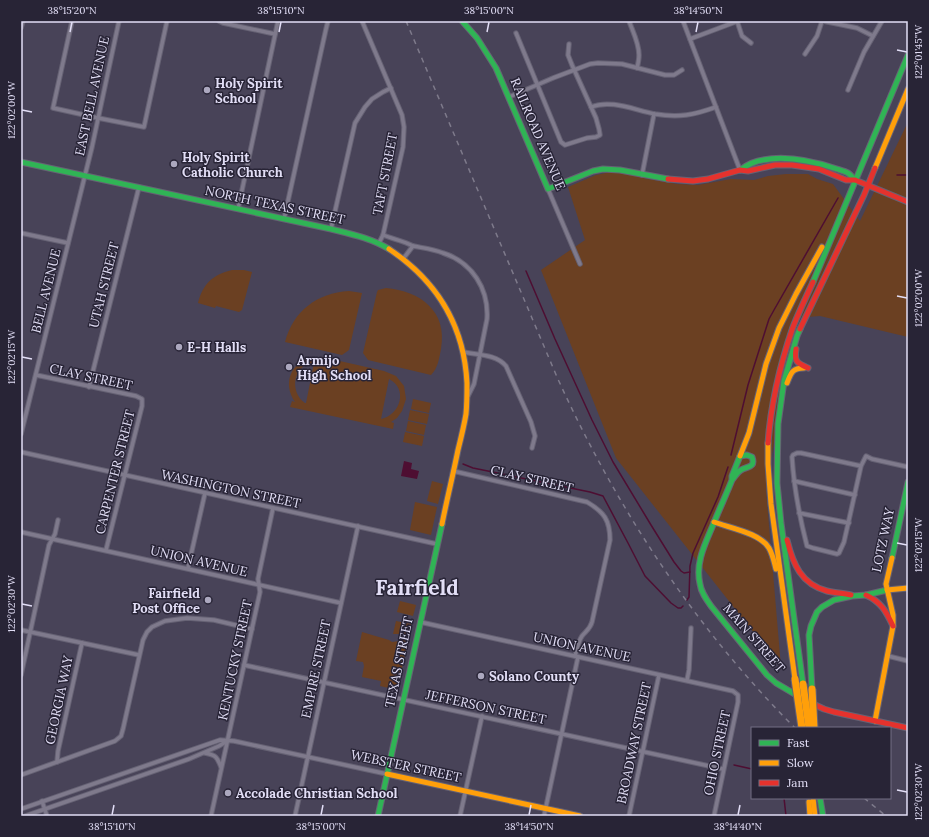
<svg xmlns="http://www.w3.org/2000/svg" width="929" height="837" viewBox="0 0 929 837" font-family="Lora,serif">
	<rect width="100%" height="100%" fill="#484358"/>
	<!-- green -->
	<g fill="#6b4022" fill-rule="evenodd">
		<path d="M908,122V337L820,316L795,318L766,490L781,667L616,458L541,270L585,240L568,187L596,175L616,171L648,179L677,184L698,185L731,179L754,180L768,176L786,174H808L817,179L833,184L860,221Z"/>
		<path d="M232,270H244L252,272L242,310L239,312L216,306L215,308L198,303C203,284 212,275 232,270Z"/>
		<path d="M386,288C420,291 448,311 441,349C439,359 438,368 431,375L368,360L363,353L377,292L378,290Z"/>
		<path d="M349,291L362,293L349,350L342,355L285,342C293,311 317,293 349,291Z"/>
		<path d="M314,357H322L384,371L396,376L404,386L406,399L402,411L397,418L391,422L394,423L393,429L290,407L292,401L295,402C282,383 291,361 314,357ZM314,363L306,403H305C289,392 293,364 314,363ZM389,379C408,388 401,415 381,419Z"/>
		<path d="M413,399L431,403L429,413L411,409Z"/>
		<path d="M410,410L429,414L427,424L408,420Z"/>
		<path d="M408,421L426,425L424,435L406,431Z"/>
		<path d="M405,432L424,436L422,446L403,442Z"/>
		<path d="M432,481L443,484L438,504L427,501Z"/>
		<path d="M415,502L437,507L431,535L410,530Z"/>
		<path d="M400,601L416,605L413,616L397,612Z"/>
		<path d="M396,621L411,624L409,634H393Z"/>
		<path d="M362,632L389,640L392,642L399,641L409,637L397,690L380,686L381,681L362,677L364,666L363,662L356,661Z"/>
	</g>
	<!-- water -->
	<path fill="#4e0e32" d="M404,461L412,463L411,469L419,471L417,479L401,476Z"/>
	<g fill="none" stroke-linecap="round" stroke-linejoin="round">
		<!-- stream -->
		<g stroke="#4e0e32" stroke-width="1.5">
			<path d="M897,175H908"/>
			<path d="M526,271L555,339L592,420L613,462L651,525L674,562L681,571L684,573L690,572"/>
			<path d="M731,455L748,385L769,319L774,310L838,198"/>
			<path d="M463,464L473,468L590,492L603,496L628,543L645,576L671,603L678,608H681L683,606"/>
			<path d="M687,600L689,597L690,566L693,553L718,497L728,467"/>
			<path d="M734,765L752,769"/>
			<path d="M784,798L786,816"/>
		</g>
		<!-- street casing -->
		<g stroke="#666274" stroke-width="5.5">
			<g id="street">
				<path d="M72,21L53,108L98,118L144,127L167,21"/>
				<path d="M219,21L223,23L275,34"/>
				<path d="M362,21L402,115L404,127L403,147L383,235L379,243"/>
				<path d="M629,21C633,32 639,43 639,55C639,59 638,64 637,68"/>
				<path d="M683,21L740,170"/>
				<path d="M737,21L742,36L751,43"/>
				<path d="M823,21L857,28L873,36"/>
				<path d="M21,28L23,21"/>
				<path d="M516,33L561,142L565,145L587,138L596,137L600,135L599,129L596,118L572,65L568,55L569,44"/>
				<path d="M690,39L738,21"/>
				<path d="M805,54L817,36L822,21"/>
				<path d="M848,90L864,52L882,21"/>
				<path d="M509,97L553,78L590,64L598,63L622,64L665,75H674L682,70"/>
				<path d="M591,107C611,99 634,110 655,114C679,118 694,115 716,107"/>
				<path d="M642,175L654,114"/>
				<path d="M548,189L580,264"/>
				<path d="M238,209L278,21"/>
				<path d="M284,219L326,29L328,21"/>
				<path d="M331,229L355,123L365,107L372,99L383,92L391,88"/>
				<path d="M21,233L68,243"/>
				<path d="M383,235C393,239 404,241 413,246"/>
				<path d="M403,259L413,246C423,248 433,249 443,253C472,262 489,289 487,319L474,384L468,396"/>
				<path d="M463,352C478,355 496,354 506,366L531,422L535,436L532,448"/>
				<path d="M36,375L136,396L142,399V406L106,550"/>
				<path d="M89,387L139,187"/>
				<path d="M21,434L92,147L119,21"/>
				<path d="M21,452L437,544"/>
				<path d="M861,466L801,453H797L793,455L792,457C794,489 799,515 807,546L813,548L837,554L839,553L844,542L861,466L866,456L872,459L908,467"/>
				<path d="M453,471L587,502C604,512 610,520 610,540L592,622C590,629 586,631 582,636C578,642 577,649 575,656"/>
				<path d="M794,481L855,495"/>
				<path d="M799,513L849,523"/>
				<path d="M21,532L341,603"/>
				<path d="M188,568L205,493"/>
				<path d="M420,622L733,691L738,695V702L714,816"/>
				<path d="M21,630L139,655"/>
				<path d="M888,656L908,661"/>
				<path d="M244,665L723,769"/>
				<path d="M21,675L49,545L55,534L58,520"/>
				<path d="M687,680L689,670L691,628"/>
				<path d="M205,753C216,755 217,757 221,767"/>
				<path d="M57,762L58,751L82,643"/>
				<path d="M21,775L115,741L121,736L123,729L143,640L147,632L152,627L165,621L187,618L214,620L252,629"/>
				<path d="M42,801L47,816"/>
				<path d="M21,809L220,740L234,741L387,774"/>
				<path d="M25,816L189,759L219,746L227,741"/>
				<path d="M211,816L260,592L258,579L273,508"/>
				<path d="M295,816L358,526"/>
				<path d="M460,816L482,716"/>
				<path d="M544,816L578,657"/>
				<path d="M629,816L659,675"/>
			</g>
		</g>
		<!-- fast casing -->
		<g stroke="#666274" stroke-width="7">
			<g id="fast">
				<path d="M462,21L477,38L496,68L548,189L593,171L603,169L620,170L668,179"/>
				<path d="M21,162L331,229C351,234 371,238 389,249"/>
				<path d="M740,170C747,165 754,161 763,160C787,155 813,161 837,169C840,170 845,171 848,173C851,175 853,178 855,180"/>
				<path d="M813,282L908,55"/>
				<path d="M800,329L797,336L784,381L778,424L777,483L781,523L803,684"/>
				<path d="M732,480C735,477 737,472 741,470C747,466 756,468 752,457L747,455L740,456L732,476V480C726,495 719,510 713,525C705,544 695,563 700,584C701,592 706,599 711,606L767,675L776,683L798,696"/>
				<path d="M892,558L908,482"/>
				<path d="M812,689L809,635L811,626L817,612L822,607L834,600L852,596L866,595L887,590"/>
				<path d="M820,798L823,816"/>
				<path d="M378,816L442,524"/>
			</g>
		</g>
		<!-- slow casing -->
		<g stroke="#666274" stroke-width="7">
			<g id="slow">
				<path d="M875,168L908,89"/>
				<path d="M389,249C437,281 464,325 467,383C467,393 467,404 466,414C464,426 461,438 458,450C453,475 447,499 442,524"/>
				<path d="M787,383C791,373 792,368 804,368"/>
				<path d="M768,443V464L771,504L795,679"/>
				<path d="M740,456L749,433L766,364L779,328L796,294L822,247"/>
				<path d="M714,522C730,528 760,533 769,548C773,555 774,562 776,569"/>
				<path d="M887,590L908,588"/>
				<path d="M875,721L893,626V615L886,584L892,558"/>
				<path d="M387,774L580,816"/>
				<path d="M813,798L815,816"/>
				<path d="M809,802L810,816"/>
			</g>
		</g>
		<!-- jam casing -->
		<g stroke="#666274" stroke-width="7">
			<g id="jam">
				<path d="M668,179L693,181L708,179L740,170L748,171L775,165H792L819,169L846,180H855L908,202"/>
				<path d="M800,329L864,195L875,168"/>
				<path d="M796,349C794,362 797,363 808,368"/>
				<path d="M768,443C771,403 780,365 793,327C799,312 806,297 813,282"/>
				<path d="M787,540C793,564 801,584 827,591C835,593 843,593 851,595"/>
				<path d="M866,595C881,602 886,611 893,626"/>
				<path d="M811,703L824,709L834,712L908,728"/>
			</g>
		</g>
		<!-- street -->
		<use href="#street" stroke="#7f7a8c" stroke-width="3.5"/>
		<!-- fast -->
		<use href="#fast" stroke="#30b455" stroke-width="5"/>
		<!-- slow -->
		<use href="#slow" stroke="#ff9f0a" stroke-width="5"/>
		<!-- jam -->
		<use href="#jam" stroke="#e5322d" stroke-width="5"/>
		<!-- rail -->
		<g stroke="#7e7a8b" stroke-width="1.5" stroke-dasharray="5 5" stroke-linecap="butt">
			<path d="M406,21L557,377C616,507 694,627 795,728"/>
			<path d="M864,798L886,816"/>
		</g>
		<!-- slow-bridge casing -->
		<g stroke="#666274" stroke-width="9" stroke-linecap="butt">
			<g id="slow-bridge">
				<path d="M795,679L802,728"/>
				<path d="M803,684L809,728"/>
				<path d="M812,689L814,728"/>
			</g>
		</g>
		<!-- slow-bridge -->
		<use href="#slow-bridge" stroke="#ff9f0a" stroke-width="7"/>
	</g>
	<!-- ticks -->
	<path fill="none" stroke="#e2def6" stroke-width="1.5" d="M70,32L72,22M279,32L281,22M487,32L489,22M696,32L698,22M897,50L907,52M22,110L32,112M897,296L907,298M22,357L32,359M897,543L907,545M22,604L32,606M897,790L907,792M112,815L114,805M321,815L323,805M529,815L531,805M738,815L740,805"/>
	<!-- markers -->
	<g fill="#aca8bf" stroke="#282436" stroke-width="1.5">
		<circle cx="207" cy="90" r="4"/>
		<circle cx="174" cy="164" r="4"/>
		<circle cx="179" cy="347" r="4"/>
		<circle cx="289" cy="367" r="4"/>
		<circle cx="208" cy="600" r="4"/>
		<circle cx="481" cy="676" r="4"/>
		<circle cx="228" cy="793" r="4"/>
	</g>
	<g text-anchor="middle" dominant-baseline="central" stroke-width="3" stroke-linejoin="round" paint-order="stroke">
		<!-- poi labels -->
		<g font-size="13" font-weight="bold" fill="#e2def6" stroke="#282436" text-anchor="start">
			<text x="215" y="83">Holy Spirit<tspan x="215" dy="15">School</tspan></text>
			<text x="182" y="157">Holy Spirit<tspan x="182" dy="15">Catholic Church</tspan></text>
			<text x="187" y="347">E-H Halls</text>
			<text x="297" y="360">Armijo<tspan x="297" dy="15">High School</tspan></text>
			<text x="200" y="593" text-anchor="end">Fairfield<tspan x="200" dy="15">Post Office</tspan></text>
			<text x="489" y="676">Solano County</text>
			<text x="236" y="793">Accolade Christian School</text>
		</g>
		<!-- street labels -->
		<g font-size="13" fill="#e2def6" stroke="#282436">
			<text transform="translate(92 96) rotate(-78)">EAST BELL AVENUE</text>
			<text transform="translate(538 134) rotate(67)">RAILROAD AVENUE</text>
			<text transform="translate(385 174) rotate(-79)">TAFT STREET</text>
			<text transform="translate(275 205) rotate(12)">NORTH TEXAS STREET</text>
			<text transform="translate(104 285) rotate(-76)">UTAH STREET</text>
			<text transform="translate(46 291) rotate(-76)">BELL AVENUE</text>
			<text transform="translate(91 377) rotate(12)">CLAY STREET</text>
			<text transform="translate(115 472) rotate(-76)">CARPENTER STREET</text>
			<text transform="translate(532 479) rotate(13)">CLAY STREET</text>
			<text transform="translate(231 489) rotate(12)">WASHINGTON STREET</text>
			<text transform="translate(883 540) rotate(-78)">LOTZ WAY</text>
			<text transform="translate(199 561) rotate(13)">UNION AVENUE</text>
			<text transform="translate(754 638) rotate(49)">MAIN STREET</text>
			<text transform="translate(582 647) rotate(12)">UNION AVENUE</text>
			<text transform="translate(235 660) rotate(-78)">KENTUCKY STREET</text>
			<text transform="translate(399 662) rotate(-78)">TEXAS STREET</text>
			<text transform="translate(316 669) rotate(-78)">EMPIRE STREET</text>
			<text transform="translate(59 700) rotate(-78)">GEORGIA WAY</text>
			<text transform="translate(486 707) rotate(12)">JEFFERSON STREET</text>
			<text transform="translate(634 743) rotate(-78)">BROADWAY STREET</text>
			<text transform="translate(717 753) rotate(-78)">OHIO STREET</text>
			<text transform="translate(406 766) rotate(12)">WEBSTER STREET</text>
		</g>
		<!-- town labels -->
		<g font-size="21" font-weight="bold" fill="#e2def6" stroke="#282436">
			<text x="417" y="587">Fairfield</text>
		</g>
	</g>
	<!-- border -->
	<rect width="929" height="837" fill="none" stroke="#282436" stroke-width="44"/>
	<!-- legend -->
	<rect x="751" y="727" width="140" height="72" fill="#282436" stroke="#726e83"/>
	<rect x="759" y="740" width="20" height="6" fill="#30b455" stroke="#726e83"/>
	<text x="787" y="747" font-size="12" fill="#e2def6">Fast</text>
	<rect x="759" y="760" width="20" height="6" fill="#ff9f0a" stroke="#726e83"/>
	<text x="787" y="767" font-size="12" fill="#e2def6">Slow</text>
	<rect x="759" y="780" width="20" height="6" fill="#e5322d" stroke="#726e83"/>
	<text x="787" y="787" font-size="12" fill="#e2def6">Jam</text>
	<rect x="22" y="22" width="885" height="793" fill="none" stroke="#e2def6" stroke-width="1.5"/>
	<g font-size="10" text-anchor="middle" fill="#e2def6">
		<text x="72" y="14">38°15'20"N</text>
		<text x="281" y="14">38°15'10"N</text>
		<text x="489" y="14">38°15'00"N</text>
		<text x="698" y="14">38°14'50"N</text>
		<text transform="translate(918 52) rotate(-90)" y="4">122°01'45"W</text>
		<text transform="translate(11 110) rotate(-90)" y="4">122°02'00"W</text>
		<text transform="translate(918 298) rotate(-90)" y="4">122°02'00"W</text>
		<text transform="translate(11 357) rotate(-90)" y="4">122°02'15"W</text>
		<text transform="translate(918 545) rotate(-90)" y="4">122°02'15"W</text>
		<text transform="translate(11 604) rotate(-90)" y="4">122°02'30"W</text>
		<text transform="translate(918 792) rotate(-90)" y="4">122°02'30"W</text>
		<text x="112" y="830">38°15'10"N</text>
		<text x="321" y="830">38°15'00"N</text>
		<text x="529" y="830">38°14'50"N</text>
		<text x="738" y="830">38°14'40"N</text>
	</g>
</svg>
